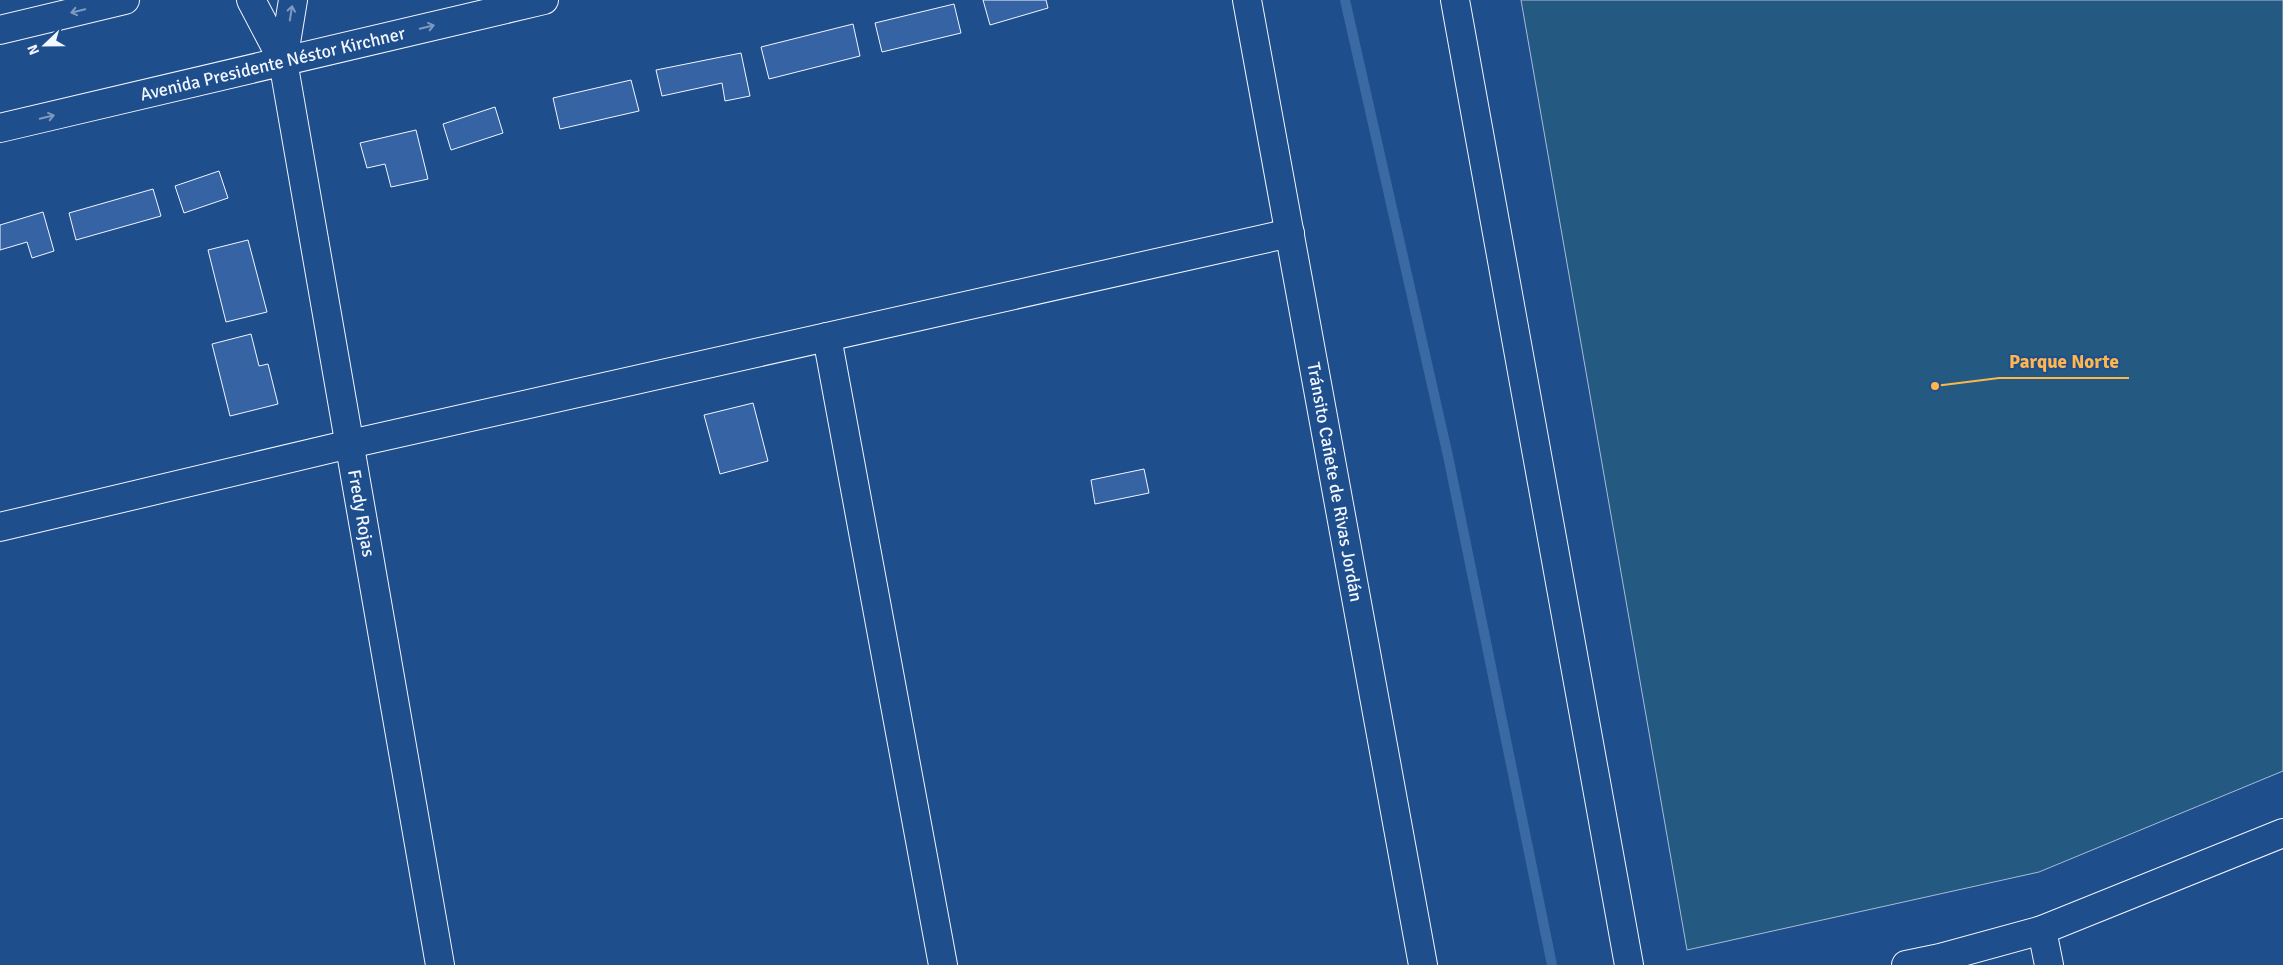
<svg xmlns="http://www.w3.org/2000/svg" width="2283" height="965" viewBox="0 0 2283 965" font-family="Signika,sans-serif">
	<rect width="100%" height="100%" fill="#1f4e8c"/>
	<!-- green -->
	<path fill="#245a82" stroke="#a8bbd7" d="M1521,0H2283V771L2039,872L1687,950Z"/>
	<g fill="none" stroke-linecap="round" stroke-linejoin="round">
		<!-- stream -->
		<path stroke="#3b69a3" stroke-width="10" d="M1345,0L1448,456L1552,965"/>
	</g>
	<!-- building -->
	<g fill="#3563a3" stroke="#f2f6ff">
		<path d="M983,0H1046L1048,8L990,25Z"/>
		<path d="M954,4L961,33L882,52L875,23Z"/>
		<path d="M853,24L860,56L769,79L761,47Z"/>
		<path d="M741,53L750,96L725,101L722,83L662,96L656,70Z"/>
		<path d="M631,80L639,111L560,129L553,98Z"/>
		<path d="M495,107L503,133L451,150L443,124Z"/>
		<path d="M416,130L428,179L391,187L385,164L367,168L360,143Z"/>
		<path d="M219,171L228,198L184,213L175,186Z"/>
		<path d="M153,189L161,216L76,240L69,213Z"/>
		<path d="M43,212L54,251L32,258L27,242L0,250V225Z"/>
		<path d="M248,240L267,312L226,322L208,250Z"/>
		<path d="M251,334L259,366L268,364L278,404L230,416L212,344Z"/>
		<path d="M753,403L768,461L720,474L704,415Z"/>
		<path d="M1144,469L1149,493L1095,504L1091,480Z"/>
	</g>
	<g fill="none" stroke-linecap="round" stroke-linejoin="round">
		<!-- street casing -->
		<g stroke="#f2f6ff" stroke-width="30">
			<g id="street">
				<path id="s1" d="M1247,0L1423,965"/>
				<path d="M1455,0L1629,965"/>
				<path id="s2" d="M283,61L440,965"/>
				<path d="M827,337L943,965"/>
				<path d="M0,527L350,444L1290,233"/>
				<path d="M2042,930L2049,965"/>
				<path d="M1906,965L1940,958L2042,930L2283,833"/>
			</g>
		</g>
		<!-- secondary casing -->
		<g stroke="#f2f6ff" stroke-width="30">
			<g id="secondary">
				<path d="M251,0L283,61"/>
				<path d="M0,30L125,0"/>
				<path d="M283,61L293,0"/>
				<path id="s3" d="M0,128L544,0"/>
			</g>
		</g>
		<!-- street -->
		<use href="#street" stroke="#1f4e8c" stroke-width="28"/>
		<!-- secondary -->
		<use href="#secondary" stroke="#1f4e8c" stroke-width="28"/>
	</g>
	<!-- one-way arrows -->
	<defs><path id="oneway-shaft" d="M-6 0H5M1.5-3L5.5 0L1.5 3" fill="none" stroke-width="1.6" stroke-linecap="round" stroke-linejoin="round" transform="scale(1.25)"/></defs>
	<g stroke="#7e9ac0">
		<use href="#oneway-shaft" transform="translate(78 11) rotate(166)"/>
		<use href="#oneway-shaft" transform="translate(291 13) rotate(-81)"/>
		<use href="#oneway-shaft" transform="translate(427 27) rotate(-13)"/>
		<use href="#oneway-shaft" transform="translate(47 117) rotate(-13)"/>
	</g>
	<g text-anchor="middle" dominant-baseline="central" stroke-width="4" stroke-linejoin="round" paint-order="stroke">
		<!-- street labels -->
		<g font-size="18" fill="#f2f6ff" stroke="#1f4e8c">
			<text stroke="none"><textPath href="#s3" startOffset="280">Avenida Presidente Néstor Kirchner</textPath></text>
			<text stroke="none"><textPath href="#s1" startOffset="490">Tránsito Cañete de Rivas Jordán</textPath></text>
			<text stroke="none"><textPath href="#s2" startOffset="459">Fredy Rojas</textPath></text>
		</g>
	</g>
	<!-- callouts -->
	<path fill="none" stroke="#ffb74d" stroke-width="2" d="M1935 386L1999 378H2129"/>
	<circle fill="#ffb74d" stroke="#1f4e8c" stroke-width="2" cx="1935" cy="386" r="5"/>
	<g font-size="19" text-anchor="middle" font-weight="bold" fill="#ffb74d" stroke="#1f4e8c" stroke-width="4" stroke-linejoin="round" paint-order="stroke">
		<text x="2064" y="368">Parque Norte</text>
	</g>
	<!-- north arrow -->
	<g transform="translate(45 45) rotate(248)" stroke="#1f4e8c" stroke-width="4" paint-order="stroke">
	<path d="M0-4L9 19L0 12L-9 19Z" fill="#f2f6ff"/>
	<text y="-8" font-size="14" font-weight="bold" text-anchor="middle" fill="#f2f6ff">N</text>
	</g>
</svg>
